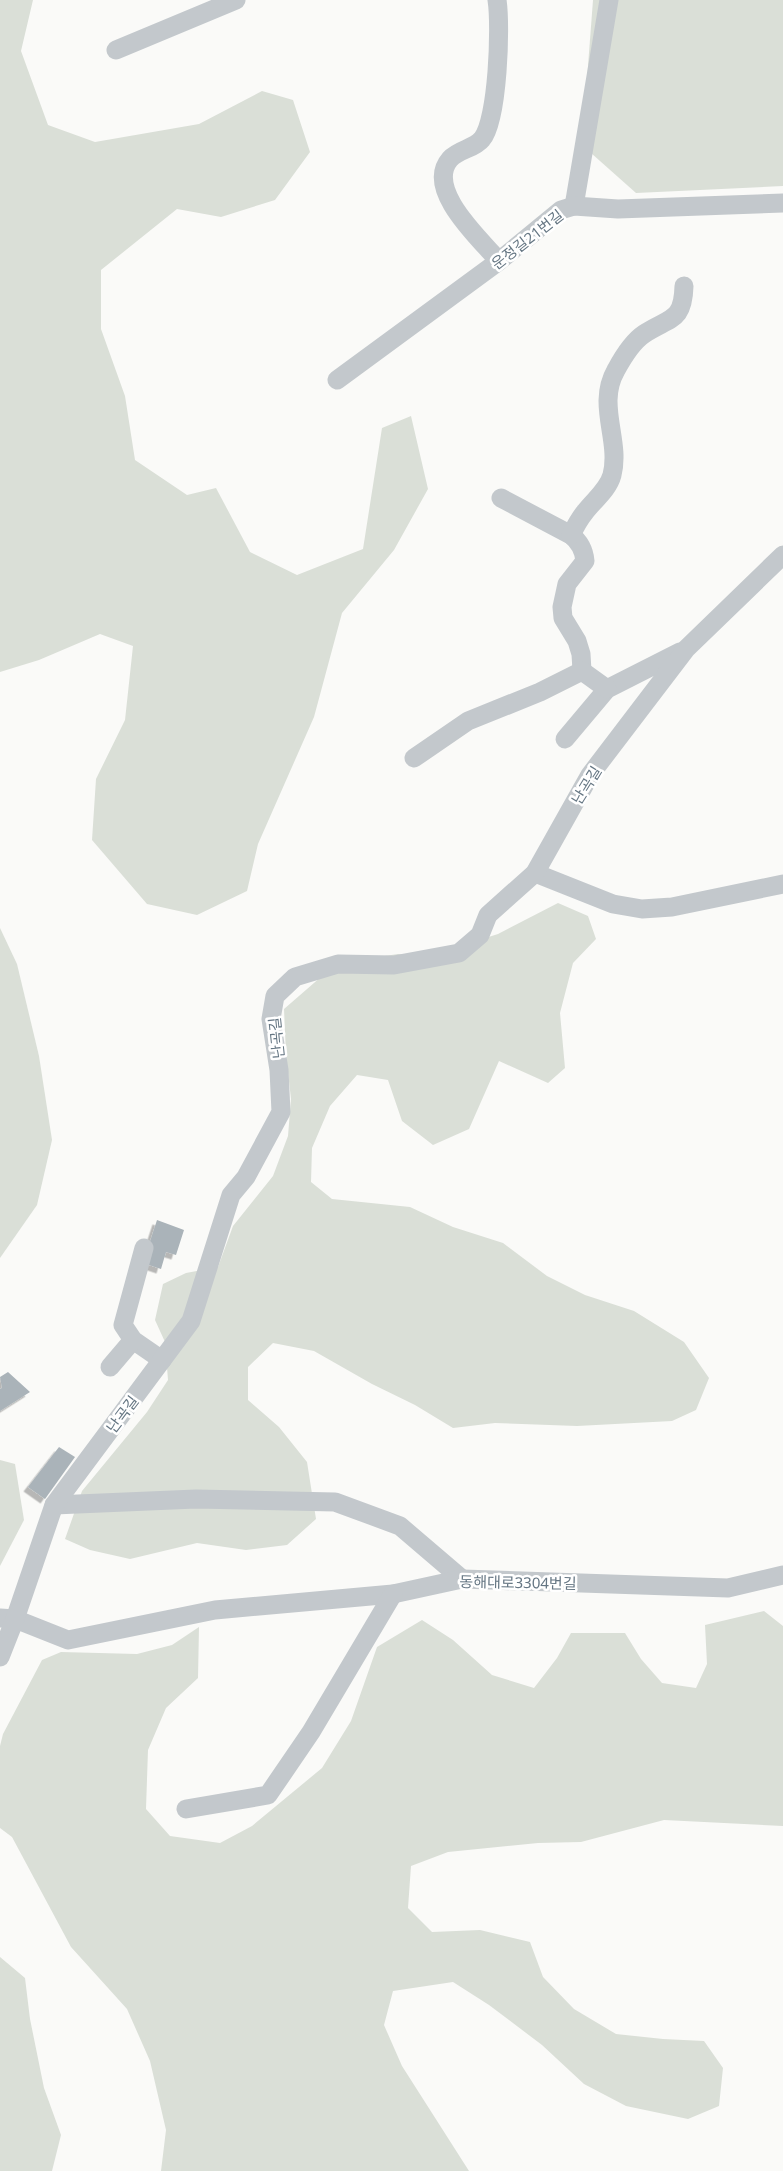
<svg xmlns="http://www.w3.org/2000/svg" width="783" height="2171" viewBox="0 0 783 2171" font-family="'Noto Sans','Noto Sans KR',sans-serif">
	<defs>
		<filter id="shadow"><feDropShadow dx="-4.5" dy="4.5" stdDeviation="0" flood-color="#0004"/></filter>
	</defs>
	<rect width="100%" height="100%" fill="#fafaf8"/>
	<!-- green -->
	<g fill="#dadfd7">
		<path d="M0,0H33L21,51L48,125L95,142L199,124L262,91L293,100L310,152L275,200L221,217L177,209L101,270V329L125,396L135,460L187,495L216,488L250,552L297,575L363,549L382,428L411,416L428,489L394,550L342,613L314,717L258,844L247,891L197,915L147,904L92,840L96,779L125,720L133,646L100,634L39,660L0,672Z"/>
		<path d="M593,0H783V186L636,193L582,145Z"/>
		<path d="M558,903L588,916L596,939L573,963L560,1013L565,1068L548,1083L499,1061L469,1129L433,1145L402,1121L388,1080L357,1075L330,1106L312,1148L311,1182L332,1199L410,1207L453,1227L503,1243L547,1276L585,1295L634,1311L684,1342L709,1378L696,1410L672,1421L577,1426L495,1423L453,1428L415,1405L372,1384L314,1351L273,1343L248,1367V1400L279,1427L307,1462L316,1519L287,1545L246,1550L197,1543L130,1559L90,1550L65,1539L82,1491L147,1412L168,1380L165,1342L155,1320L163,1284L186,1273L218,1267L233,1226L273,1176L288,1136L291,1099L286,1054L284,1009L337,963L398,954L429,956L498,934Z"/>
		<path d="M0,928L17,964L39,1056L52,1140L37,1205L0,1258Z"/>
		<path d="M0,1460L15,1464L24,1520L0,1566Z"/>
		<path d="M764,1611L783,1626V1826L664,1820L581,1842L538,1843L448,1852L411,1866L408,1908L432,1932L480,1930L530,1942L543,1977L574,2009L616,2034L663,2039L704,2041L723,2068L719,2106L688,2119L626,2106L584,2084L542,2045L489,2005L453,1982L393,1991L384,2025L402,2066L469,2171H161L166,2130L150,2061L127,2009L71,1947L12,1837L0,1828V1746L3,1734L42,1660L61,1652L137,1654L172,1645L199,1627L198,1678L166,1708L148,1750L146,1809L170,1836L220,1843L252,1826L322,1768L351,1721L377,1647L422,1620L453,1640L492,1675L534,1688L557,1658L571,1633H625L641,1659L662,1683L696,1688L707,1664L705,1625Z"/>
		<path d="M0,1957L25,1978L30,2019L44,2088L61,2135L52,2171H0Z"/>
	</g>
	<!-- building -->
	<g fill="#aab3b9" filter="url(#shadow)">
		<path d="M157,1220L184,1230L176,1255L166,1252L161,1269L143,1263Z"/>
		<path d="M8,1372L30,1392L0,1411V1389L2,1388L0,1377Z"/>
		<path d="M59,1447L75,1457L45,1499L28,1487Z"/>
	</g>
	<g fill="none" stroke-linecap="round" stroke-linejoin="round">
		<!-- minor -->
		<g stroke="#c3c8cc" stroke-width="19">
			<path d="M497,0C501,25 498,120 482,139C474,149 459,149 450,159C424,189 481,240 499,261"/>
			<path d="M116,50L236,0"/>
			<path d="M574,206L609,0"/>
			<path d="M337,380L499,261L561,210L574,206L618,209L783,203"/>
			<path d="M501,498L571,535C580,542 584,550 585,561L567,584L562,607L563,618L577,641L581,654L582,671"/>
			<path d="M571,535C575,527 579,519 585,512C594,500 608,490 612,475C621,440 596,405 616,370C623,357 632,342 644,334C670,317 683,322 684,286"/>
			<path d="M565,739L607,689L680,652"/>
			<path d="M414,758L468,721L540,692L582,671L607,689"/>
			<path d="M535,873L613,904L642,909L672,907L783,884"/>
			<path d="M144,1248L123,1325L133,1340L162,1360"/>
			<path d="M110,1367L133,1340"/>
			<path d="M54,1505L196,1499L335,1502L400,1526L462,1579"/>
			<path d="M0,1618L15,1619L68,1640L215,1610L393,1594L462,1579L728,1588L783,1575"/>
			<path d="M0,1657L15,1619L54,1505L191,1321L231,1195L246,1177L281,1112L279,1070L271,1019L275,996L295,977L338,964L394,965L459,953L480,935L488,915L535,873L590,775L686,649L783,555"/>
			<path d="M186,1809L268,1795L311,1732L393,1594"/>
		</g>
	</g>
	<g text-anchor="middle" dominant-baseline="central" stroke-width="5" stroke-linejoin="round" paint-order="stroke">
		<!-- street labels -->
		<g font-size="15" fill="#657683" stroke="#fff">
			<text transform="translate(527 239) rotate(-38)">운정길21번길</text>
			<text transform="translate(586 785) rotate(-58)">난곡길</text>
			<text transform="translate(276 1038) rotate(-96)">난곡길</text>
			<text transform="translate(122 1414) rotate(-53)">난곡길</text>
			<text transform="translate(518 1582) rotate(1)">동해대로3304번길</text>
		</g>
	</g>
</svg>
